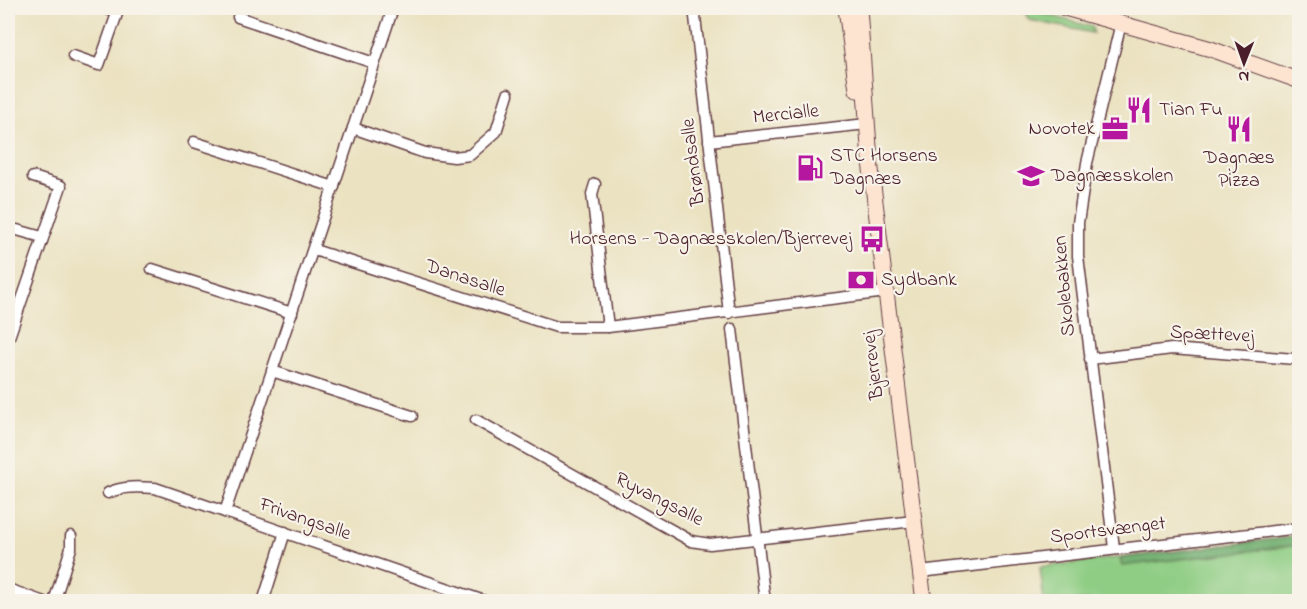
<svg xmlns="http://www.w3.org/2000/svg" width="1307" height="609" viewBox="0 0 1307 609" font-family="'Indie Flower',sans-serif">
	<rect width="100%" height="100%" fill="#f7f3e8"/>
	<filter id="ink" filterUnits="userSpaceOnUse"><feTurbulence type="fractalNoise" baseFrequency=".0167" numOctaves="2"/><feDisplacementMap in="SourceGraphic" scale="12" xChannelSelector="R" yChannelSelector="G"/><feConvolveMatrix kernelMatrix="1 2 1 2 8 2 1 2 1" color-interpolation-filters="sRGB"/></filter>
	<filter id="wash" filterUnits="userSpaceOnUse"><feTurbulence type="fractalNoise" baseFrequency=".008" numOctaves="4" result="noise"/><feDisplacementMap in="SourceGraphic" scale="24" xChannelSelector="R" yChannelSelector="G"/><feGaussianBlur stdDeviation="1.35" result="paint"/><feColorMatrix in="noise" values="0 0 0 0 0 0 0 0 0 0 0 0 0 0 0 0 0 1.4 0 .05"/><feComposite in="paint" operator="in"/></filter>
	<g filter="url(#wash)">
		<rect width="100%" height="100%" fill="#ebe2c1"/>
		<!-- green -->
		<g fill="#8fcd84" stroke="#6c7658" stroke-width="1.5">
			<path d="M1023,8L1092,27L1093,33L1030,20Z"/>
			<path d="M1299,536V601H1044L1040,567Z"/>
		</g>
		<!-- forest -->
		<path fill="#73b072" stroke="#5e684e" stroke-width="1.5" d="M1299,536V545L1122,566L1120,558Z"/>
	</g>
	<g filter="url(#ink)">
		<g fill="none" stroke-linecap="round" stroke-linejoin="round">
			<!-- street casing -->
			<g stroke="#623c42" stroke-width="13">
				<g id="street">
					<path d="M103,8L117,12"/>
					<path d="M694,8L729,313"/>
					<path d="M238,17L374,63"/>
					<path d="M73,56L99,65L119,8"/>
					<path d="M353,128L425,153L454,157L470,155L496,132L508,94"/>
					<path d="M709,141L867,124"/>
					<path d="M194,142L334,187"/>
					<path d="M595,184L592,194L608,327"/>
					<path d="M17,230L42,237"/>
					<path d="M314,250L557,327H608L886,292"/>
					<path d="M152,269L292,313"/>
					<path d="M732,329L765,602"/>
					<path d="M8,340L61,186L33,177"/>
					<path d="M1090,359L1172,349L1295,359"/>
					<path d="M272,371L412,416"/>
					<path d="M476,420L691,541L710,544L914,521"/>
					<path d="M108,493C123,486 138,487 155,488L487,602"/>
					<path d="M225,512L393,8"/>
					<path d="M1114,548L1078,256V223L1087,163L1121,23"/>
					<path d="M920,572L1300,528"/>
					<path d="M8,589L44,602"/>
					<path d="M54,602L71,548V536"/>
					<path d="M263,602L285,532"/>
				</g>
			</g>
			<!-- secondary casing -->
			<g stroke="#623c42" stroke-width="17">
				<g id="secondary">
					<path d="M846,8L857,90"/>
					<path d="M859,8L870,161L924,602"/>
					<path d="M1065,8L1211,49L1300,81"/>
				</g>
			</g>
			<!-- street -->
			<use href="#street" stroke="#fff" stroke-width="10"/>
			<!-- secondary -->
			<use href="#secondary" stroke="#fde4d1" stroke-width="15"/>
		</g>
	</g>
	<!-- icons -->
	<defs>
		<g id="restaurant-bare" transform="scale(2.07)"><path d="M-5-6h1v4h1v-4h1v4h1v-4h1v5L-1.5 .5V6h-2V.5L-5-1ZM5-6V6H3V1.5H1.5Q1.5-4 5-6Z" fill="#b5179e" stroke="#f7f3e8" stroke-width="2.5" paint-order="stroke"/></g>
		<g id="office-bare" transform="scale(2.07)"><path d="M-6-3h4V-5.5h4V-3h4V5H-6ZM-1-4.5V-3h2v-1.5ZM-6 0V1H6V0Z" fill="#b5179e" stroke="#f7f3e8" stroke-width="2.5" paint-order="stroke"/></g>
		<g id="fuel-bare" transform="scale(2.07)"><path d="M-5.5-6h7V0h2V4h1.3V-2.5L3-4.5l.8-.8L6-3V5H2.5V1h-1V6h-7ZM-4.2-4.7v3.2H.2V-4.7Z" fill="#b5179e" stroke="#f7f3e8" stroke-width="2.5" paint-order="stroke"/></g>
		<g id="school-bare" transform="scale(2.07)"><path d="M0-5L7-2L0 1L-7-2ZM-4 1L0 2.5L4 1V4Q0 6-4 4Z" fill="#b5179e" stroke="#f7f3e8" stroke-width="2.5" paint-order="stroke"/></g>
		<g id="bus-bare" transform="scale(2.07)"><path d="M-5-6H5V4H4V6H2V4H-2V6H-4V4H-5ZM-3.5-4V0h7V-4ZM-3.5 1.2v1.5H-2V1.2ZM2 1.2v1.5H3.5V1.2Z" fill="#b5179e" stroke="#f7f3e8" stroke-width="2.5" paint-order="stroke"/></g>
		<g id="bank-bare" transform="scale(2.07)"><path d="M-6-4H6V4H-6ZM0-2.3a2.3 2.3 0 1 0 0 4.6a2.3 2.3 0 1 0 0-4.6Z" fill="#b5179e" stroke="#f7f3e8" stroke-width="2.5" paint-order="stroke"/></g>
	</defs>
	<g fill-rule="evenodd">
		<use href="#restaurant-bare" x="1139" y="110"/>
		<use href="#office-bare" x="1115" y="129"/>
		<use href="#restaurant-bare" x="1239" y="129"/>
		<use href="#fuel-bare" x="810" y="168"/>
		<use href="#school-bare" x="1031" y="176"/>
		<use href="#bus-bare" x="872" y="239"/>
		<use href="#bank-bare" x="861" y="280"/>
	</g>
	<g text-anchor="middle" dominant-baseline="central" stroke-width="4.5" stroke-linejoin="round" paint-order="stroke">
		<!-- poi labels -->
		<g font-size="20" fill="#4a1f2b" stroke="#f7f3e8" text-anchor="start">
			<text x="1159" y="110">Tian Fu</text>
			<text x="1095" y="129" text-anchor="end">Novotek</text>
			<text x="830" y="156">STC Horsens<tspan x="830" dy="23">Dagnæs</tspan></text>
			<text x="1239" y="158" text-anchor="middle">Dagnæs<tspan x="1239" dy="23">Pizza</tspan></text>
			<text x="1051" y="176">Dagnæsskolen</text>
			<text x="852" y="239" text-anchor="end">Horsens - Dagnæsskolen/Bjerrevej</text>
			<text x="881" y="280">Sydbank</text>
		</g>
		<!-- street labels -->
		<g font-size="20" fill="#4a1f2b" stroke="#f7f3e8">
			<text transform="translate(786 115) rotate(-6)">Mercialle</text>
			<text transform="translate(694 162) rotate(-97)">Brøndsalle</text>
			<text transform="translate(465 279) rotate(18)">Danasalle</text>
			<text transform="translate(1065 286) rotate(-95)">Skolebakken</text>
			<text transform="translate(1212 335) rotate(3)">Spættevej</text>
			<text transform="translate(874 365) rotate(-97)">Bjerrevej</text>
			<text transform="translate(659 500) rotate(27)">Ryvangsalle</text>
			<text transform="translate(305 520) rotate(19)">Frivangsalle</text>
			<text transform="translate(1108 531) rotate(-7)">Sportsvænget</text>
		</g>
	</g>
	<!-- margin -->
	<rect width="1307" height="609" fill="none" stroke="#f7f3e8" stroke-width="30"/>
	<!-- north arrow -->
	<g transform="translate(1244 63) rotate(181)" stroke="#f7f3e8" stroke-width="4.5" paint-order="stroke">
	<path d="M0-4.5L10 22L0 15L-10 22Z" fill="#4a1f2b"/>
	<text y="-9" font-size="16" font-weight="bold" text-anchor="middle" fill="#4a1f2b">N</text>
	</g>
</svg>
